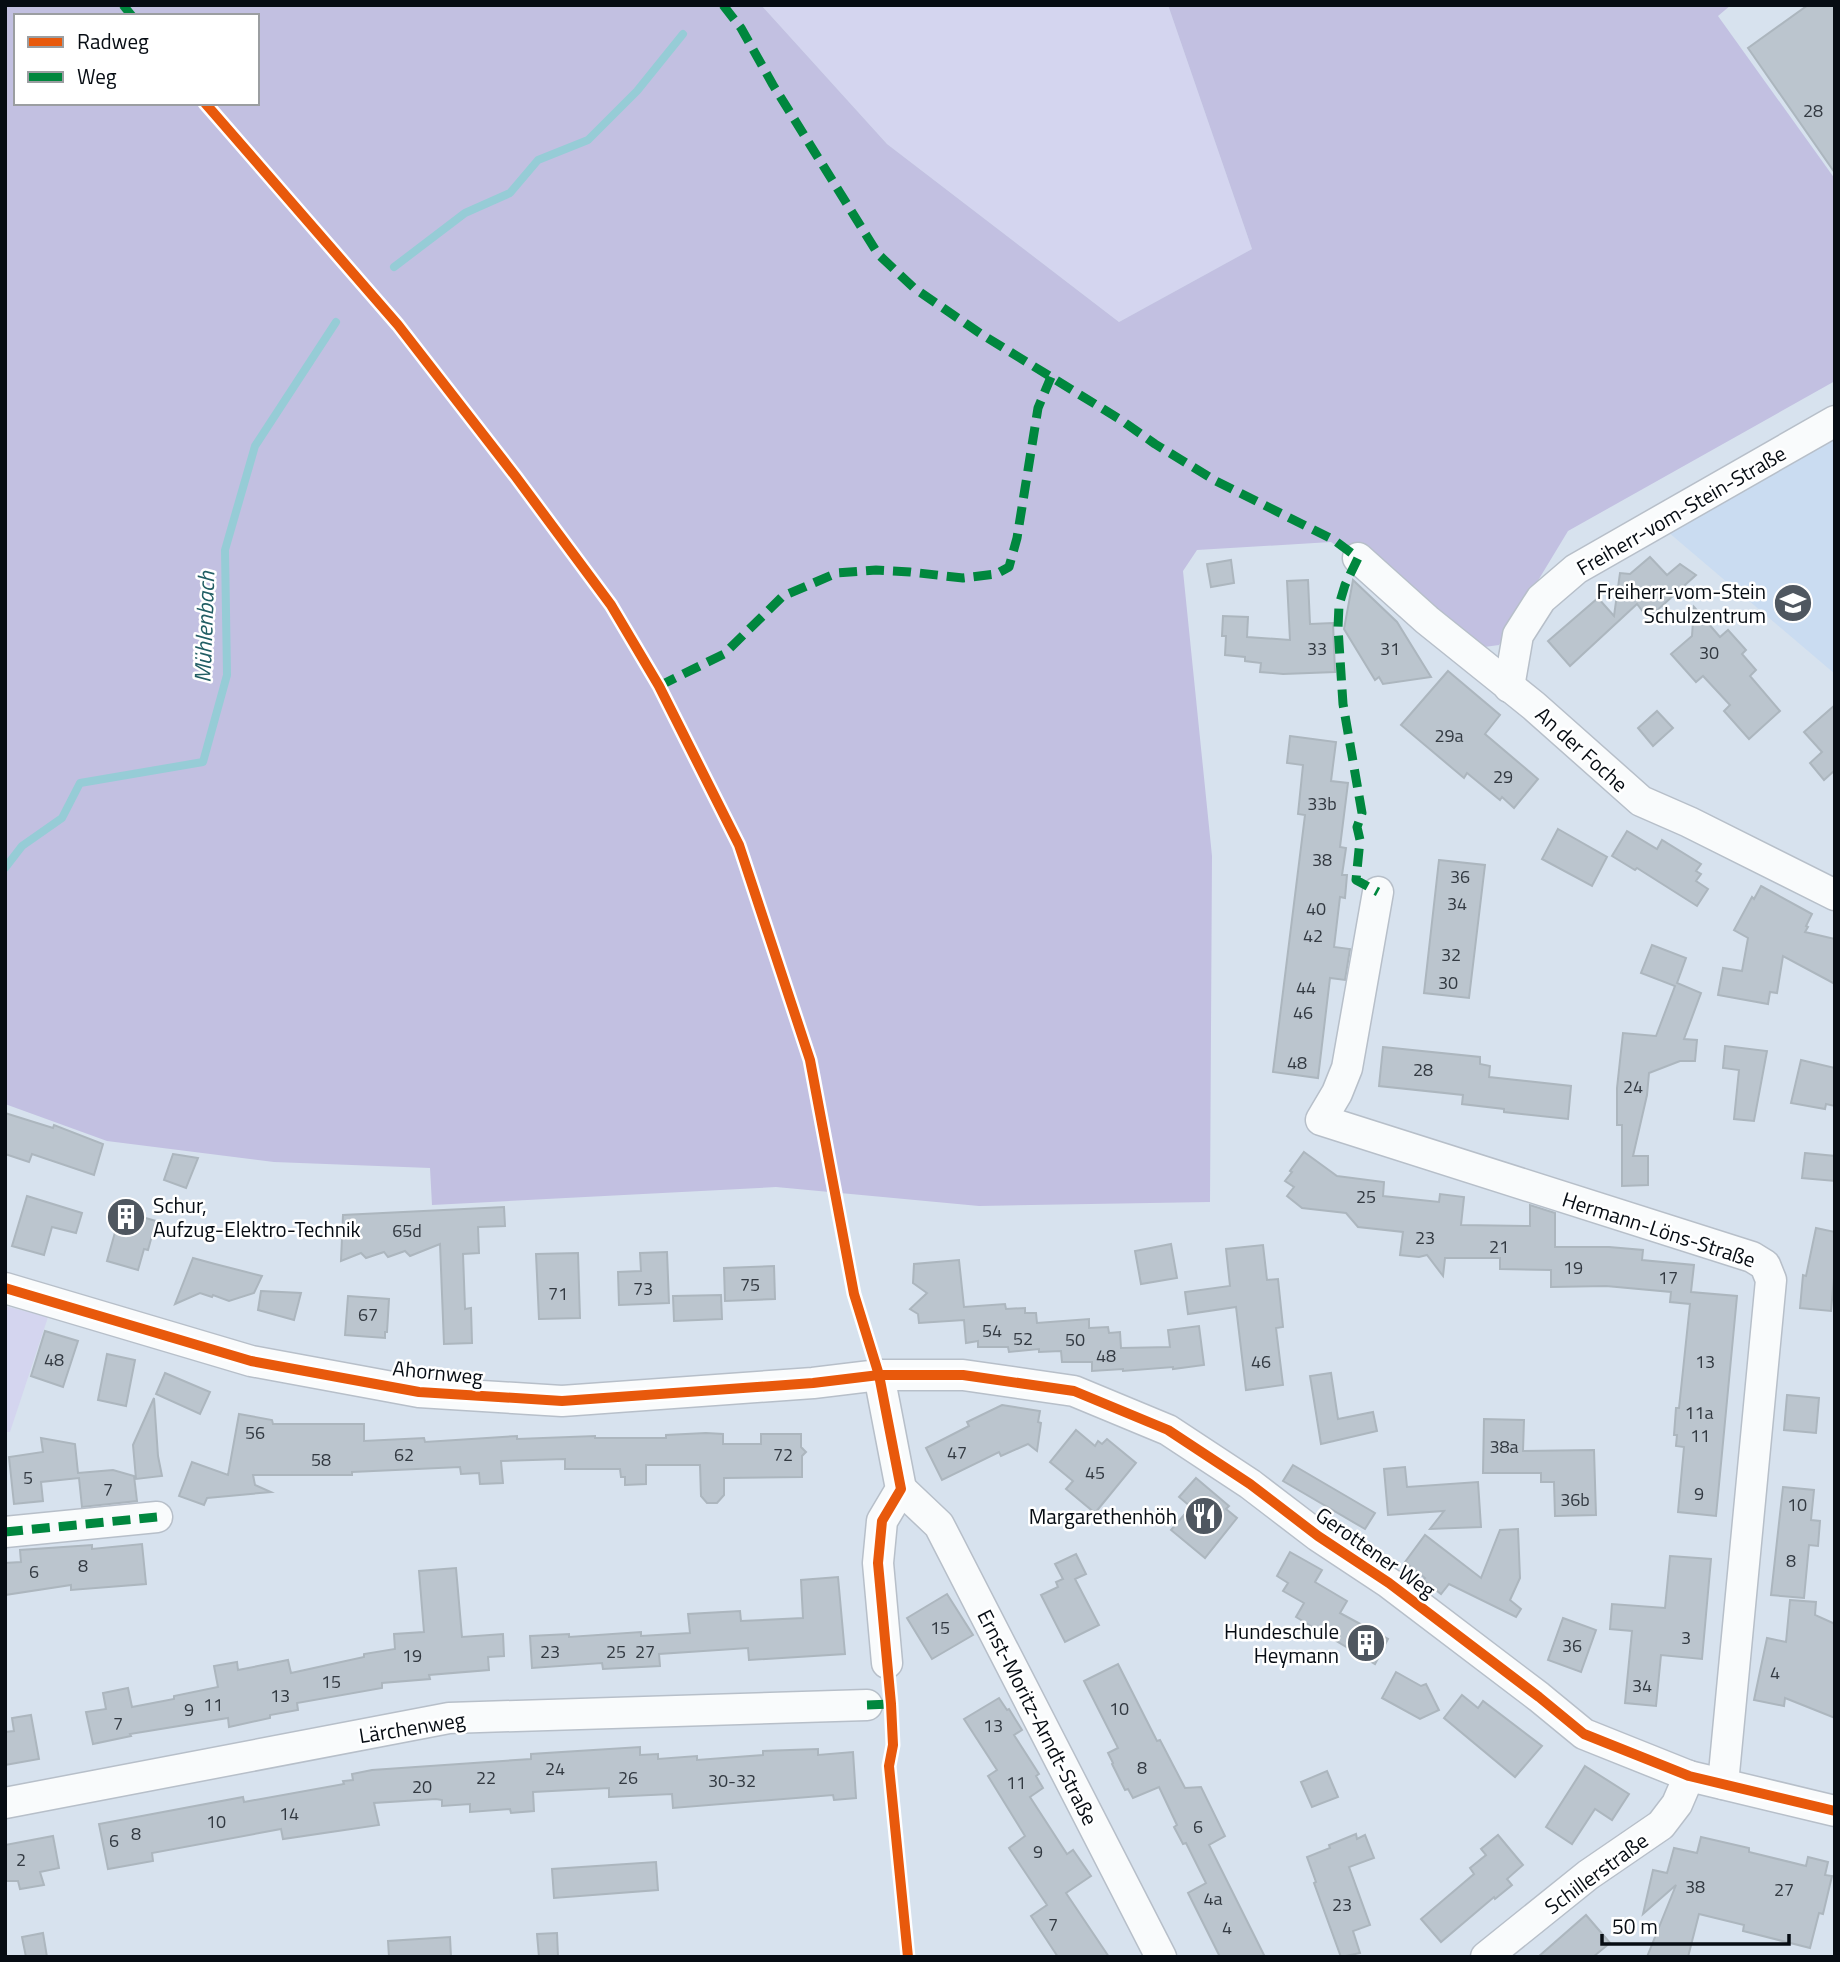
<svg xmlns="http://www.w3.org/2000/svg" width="1840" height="1962" viewBox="0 0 1840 1962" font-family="'Titillium Web',sans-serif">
	<rect width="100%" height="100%" fill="#d7e2ee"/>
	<!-- built -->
	<path fill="#cadcf1" d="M1835,431V674L1668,532Z"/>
	<!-- green -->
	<g fill="#d4d5ef">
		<path d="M761,5H1168L1252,249L1119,322L887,144Z"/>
		<path d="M5,1306L48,1317L10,1432H5Z"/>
	</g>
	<!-- forest -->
	<path fill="#c2c0e1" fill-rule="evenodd" d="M5,5H761L887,144L1119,322L1252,249L1168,5H1731L1718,16L1835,179V381L1568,531L1499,645L1477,648L1331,542L1197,550L1183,571L1212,856L1210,1202L979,1206L776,1187L432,1205L430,1168L274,1162L107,1141L5,1104ZM16,16H257V103H16Z"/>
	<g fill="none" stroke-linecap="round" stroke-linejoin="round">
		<!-- stream -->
		<g stroke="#96ccd6" stroke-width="8">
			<path d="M394,267L465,213L510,193L538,160L588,140L637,91L683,34"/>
			<path d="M5,868L22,846L62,818L80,783L203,762L227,675L225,550L255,446L336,322"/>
		</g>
	</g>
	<!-- building -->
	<g fill="#bbc5ce" stroke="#acb6be" stroke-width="2">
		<path d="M1808,5H1835V173L1748,48Z"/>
		<path d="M1650,557L1667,575L1680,564L1696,575L1653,614L1644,613L1637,604L1570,666L1548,641L1598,598L1614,616L1620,573L1630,574Z"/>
		<path d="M1231,560L1234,583L1211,587L1207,564Z"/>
		<path d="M1308,580L1310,624L1333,623L1335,672L1283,674L1260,672L1261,663L1245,661V657L1225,655L1226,636H1222L1223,616L1248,617L1247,637L1290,640L1287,581Z"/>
		<path d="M1353,580L1397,622L1431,677L1383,684L1379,677L1375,680L1344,629Z"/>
		<path d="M1694,607L1720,637L1728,630L1746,650L1742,654L1756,670L1750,676L1780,711L1749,739L1724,711L1730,705L1703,676L1696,682L1671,654L1692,636Z"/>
		<path d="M1448,671L1500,715L1485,734L1538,779L1514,808L1502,797L1500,800L1467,773L1464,778L1401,725Z"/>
		<path d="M1835,705V770L1824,780L1810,763L1822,752L1804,732Z"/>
		<path d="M1657,711L1673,728L1653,746L1638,728Z"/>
		<path d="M1290,736L1336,742L1331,781L1348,783L1340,847L1346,848L1342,875H1347L1345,898L1340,897L1334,947L1350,949L1345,980L1330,978L1318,1078L1273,1072L1305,815L1298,814L1303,765L1287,763Z"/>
		<path d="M1558,829L1607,857L1592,886L1542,859Z"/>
		<path d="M1627,831L1657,849L1662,840L1701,864L1696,871L1701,874L1696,881L1708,889L1697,906L1637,868L1635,870L1612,856Z"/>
		<path d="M1439,860L1485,865L1469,998L1424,993Z"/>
		<path d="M1761,886L1812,914L1806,926L1808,927L1805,932L1835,939V984L1783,956L1777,993L1770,992L1768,1004L1718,995L1723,968L1742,971L1748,938L1734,930L1752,897L1754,899Z"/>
		<path d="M1652,945L1686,958L1677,983L1701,993L1684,1039L1697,1040L1695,1061H1680L1649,1073L1647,1095L1633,1156H1648V1185L1622,1186V1125H1617V1088L1623,1033L1656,1036L1675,986L1641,973Z"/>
		<path d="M1725,1046L1767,1051L1754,1121L1734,1119L1739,1070L1723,1068Z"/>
		<path d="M1383,1047L1480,1057V1064L1490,1066L1489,1077L1571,1086L1568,1119L1504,1112V1109L1462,1104L1463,1095L1379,1086Z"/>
		<path d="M1801,1060L1835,1068V1106L1826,1104L1825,1109L1791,1103Z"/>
		<path d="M5,1113L53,1128L54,1125L103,1144L94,1175L32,1154L29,1162L5,1154Z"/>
		<path d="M1304,1152L1337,1176L1384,1182L1383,1196L1439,1202L1440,1194L1464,1197L1461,1225L1530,1226V1205L1555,1213V1247H1609L1643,1250L1642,1260L1694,1265L1691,1292L1737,1296L1716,1516L1678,1512L1684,1447L1676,1446L1677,1435H1674L1676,1408H1679L1690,1304L1670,1302L1671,1292L1606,1286L1551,1287V1270L1500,1269V1258H1445L1443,1276L1427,1255L1419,1257L1400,1255L1403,1232L1358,1227L1346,1213L1302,1208L1287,1196L1294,1187L1285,1181L1292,1172L1290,1171Z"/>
		<path d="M1805,1153L1835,1156V1181L1802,1178Z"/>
		<path d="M173,1154L198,1158L186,1188L164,1180Z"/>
		<path d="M27,1196L82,1213L76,1233L52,1227L44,1255L12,1246Z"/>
		<path d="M504,1207L505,1226L478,1227L479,1253L463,1254L465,1309L471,1308L472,1343L444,1344L440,1244L410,1256L405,1251L388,1257L384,1252L366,1258L361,1253L341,1261L343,1215Z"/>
		<path d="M121,1211L156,1221L148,1250L144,1249L138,1270L107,1261Z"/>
		<path d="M1816,1228L1835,1232V1267L1831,1311L1800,1308L1803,1275L1806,1276Z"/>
		<path d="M1171,1244L1177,1278L1141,1284L1135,1251Z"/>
		<path d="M1263,1245L1267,1280L1278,1279L1283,1327L1276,1328L1283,1385L1246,1390L1236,1307L1188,1314L1185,1292L1230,1286L1226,1249Z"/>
		<path d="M667,1252L669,1303L619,1305L618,1272L641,1271L640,1253Z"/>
		<path d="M578,1253L580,1318L539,1319L536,1254Z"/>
		<path d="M193,1258L215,1264L262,1276L254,1293L229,1301L213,1295L212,1297L200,1293L175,1304Z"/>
		<path d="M959,1260L964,1307L1005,1304L1006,1309L1025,1308V1313H1036L1037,1323L1089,1319V1328L1108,1327L1109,1333L1120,1332L1121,1348L1170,1347L1168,1330L1199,1326L1204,1365L1173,1369V1367L1123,1371V1369L1092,1371V1362H1062L1061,1351L1039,1352V1349L1009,1352L1008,1347H978V1341L966,1343L964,1320L919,1323L918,1314L910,1309L927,1293L913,1283L914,1264Z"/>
		<path d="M774,1266L775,1299L725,1301L724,1268Z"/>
		<path d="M261,1291L301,1293L294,1320L258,1310Z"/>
		<path d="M721,1295L722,1319L674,1321L673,1296Z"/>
		<path d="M348,1296L389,1299L387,1332H385V1338L345,1335Z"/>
		<path d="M45,1331L78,1341L63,1387L31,1376Z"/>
		<path d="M107,1354L135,1360L126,1406L98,1400Z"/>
		<path d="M165,1373L210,1392L200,1414L156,1394Z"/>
		<path d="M1331,1373L1338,1419L1373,1412L1377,1431L1321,1444L1310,1376Z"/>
		<path d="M1787,1395L1819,1398L1816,1433L1784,1430Z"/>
		<path d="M154,1398L158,1456L162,1476L136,1479L133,1445Z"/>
		<path d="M1002,1405L1040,1411L1038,1422L1041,1423L1037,1451L1028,1444L1001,1456L999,1452L942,1480L926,1448L969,1426L967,1422Z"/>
		<path d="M239,1414L272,1420L273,1424H364V1441L424,1438L425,1442L517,1436V1439L595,1436V1438H666V1435L706,1433L723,1434V1444H761V1434H801V1447L806,1452L802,1456V1477L724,1478V1495L717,1503H707L701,1496L700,1465H646V1484L625,1485V1477H621L620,1469H565V1459L501,1461L503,1483L480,1484L479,1473L461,1474L460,1467L352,1472V1475H253L255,1485L271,1492L207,1498L204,1505L179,1496L192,1462L228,1475Z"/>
		<path d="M1484,1419L1524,1420L1523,1451L1594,1450L1596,1515L1555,1516L1554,1482H1541V1473H1483Z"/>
		<path d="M1076,1430L1095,1446L1098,1441L1102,1444L1107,1439L1136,1463L1095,1513L1066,1489L1073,1481L1050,1462Z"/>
		<path d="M41,1438L75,1444L78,1473L113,1470L134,1476L137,1501L82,1507L79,1478L41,1482L43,1501L14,1504L9,1457L43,1452Z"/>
		<path d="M1293,1465L1375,1513L1365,1529L1283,1481Z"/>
		<path d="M1405,1467L1407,1487L1478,1482L1481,1527L1430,1529L1444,1511L1388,1515L1384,1469Z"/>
		<path d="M1196,1478L1229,1506L1226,1509L1237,1518L1205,1558L1171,1530L1191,1507L1179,1497Z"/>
		<path d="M1783,1487L1814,1490L1811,1520L1820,1521L1818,1546L1809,1545L1804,1598L1771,1595Z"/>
		<path d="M1518,1529L1520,1578L1510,1600L1521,1609L1516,1617L1449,1584L1441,1594L1423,1580L1425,1578L1405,1562L1425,1535L1481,1578L1500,1530Z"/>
		<path d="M142,1544L146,1584L71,1590V1585L5,1595V1563L21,1562L20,1550L92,1545V1549Z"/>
		<path d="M1290,1552L1322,1570L1315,1582L1347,1601L1340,1613L1388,1639L1375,1664L1296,1617L1304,1603L1283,1591L1288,1583L1277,1576Z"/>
		<path d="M1076,1554L1086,1574L1075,1579L1099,1625L1065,1642L1041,1595L1058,1587L1056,1582L1063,1579L1055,1564Z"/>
		<path d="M1670,1556L1711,1559L1702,1659L1661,1655L1656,1706L1625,1703L1632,1631L1610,1629L1612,1604L1665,1608Z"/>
		<path d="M456,1568L462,1637L503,1634L504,1656L488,1657L489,1670L429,1675L430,1679L382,1683V1688L297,1703L298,1710L270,1715V1718L229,1727L228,1718L130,1734L131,1736L93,1744L86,1712L106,1709L103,1693L128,1688L132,1707L174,1699V1696L218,1687L214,1666L237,1662L238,1670L288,1660L291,1673L364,1657V1654L395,1649L394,1634L424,1632L419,1571Z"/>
		<path d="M838,1577L845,1654L749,1660L748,1648L659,1654L660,1666L603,1669L602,1663L532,1668L530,1636L569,1634V1637L641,1632V1636L690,1633L688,1614L740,1611L741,1621L803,1618L801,1580Z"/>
		<path d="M947,1594L973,1635L932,1659L907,1618Z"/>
		<path d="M1790,1600L1816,1602L1815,1615L1835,1624V1718L1785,1698L1784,1706L1754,1700L1767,1638L1786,1642Z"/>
		<path d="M1563,1618L1596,1630L1581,1672L1548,1660Z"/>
		<path d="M1118,1664L1157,1741L1160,1740L1185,1788L1201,1787L1225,1836L1209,1845L1265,1957H1220L1188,1893L1206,1883L1186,1843L1183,1844L1174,1827L1177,1825L1159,1787L1133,1798L1128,1789L1125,1790L1112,1764L1113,1763L1108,1753L1118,1748L1084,1681Z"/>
		<path d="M1396,1672L1421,1686L1426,1684L1439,1710L1420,1719L1382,1698Z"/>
		<path d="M1462,1695L1478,1708L1483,1701L1542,1746L1515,1777L1444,1718Z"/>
		<path d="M999,1698L1007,1710L1009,1709L1022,1730L1014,1735L1039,1774L1036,1776L1043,1788L1030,1797L1067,1854L1073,1850L1091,1876L1066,1893L1109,1957H1058L1031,1916L1047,1905L1009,1848L1025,1836L988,1776L997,1770L964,1719Z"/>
		<path d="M31,1715L39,1759L5,1765V1732L14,1731L12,1718Z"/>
		<path d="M640,1747V1755L658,1754V1759L697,1756V1760L763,1755V1751L790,1750L818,1749V1755L853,1752L856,1798L834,1800L833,1795L673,1808L672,1794L609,1797V1788L533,1792L534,1811L511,1813L510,1809L470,1812V1804L442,1806V1800L436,1799L374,1803L379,1825L283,1839L281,1829L152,1853L153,1861L108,1869L99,1824L243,1797L244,1802L344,1784L343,1781L353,1780L352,1774L372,1770L531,1759V1754Z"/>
		<path d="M1585,1766L1629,1794L1612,1820L1595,1809L1572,1844L1546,1827Z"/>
		<path d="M1327,1771L1338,1797L1312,1807L1301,1782Z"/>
		<path d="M1356,1834L1357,1839L1365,1835L1374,1858L1349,1867L1370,1925L1353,1931L1360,1953L1341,1957L1314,1883L1316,1882L1307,1857L1330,1848L1329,1845Z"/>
		<path d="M1498,1835L1523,1865L1507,1879L1512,1885L1495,1899L1494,1897L1441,1942L1421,1919L1474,1874L1470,1868L1486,1855L1481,1849Z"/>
		<path d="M53,1836L59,1868L40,1872L44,1885L20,1889L18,1881H5V1845Z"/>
		<path d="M1701,1837L1749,1848V1852L1806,1866L1808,1857L1828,1862L1825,1875L1832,1876L1823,1914L1819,1913L1810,1948L1743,1931L1744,1925L1699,1914L1688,1957H1647L1676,1885L1643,1914L1653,1870L1667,1873L1674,1848L1697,1853Z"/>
		<path d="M656,1862L658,1890L554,1898L552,1869Z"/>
		<path d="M1586,1915L1610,1943L1593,1957H1538Z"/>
		<path d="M43,1933L47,1957H26L22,1937Z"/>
		<path d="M557,1933L558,1957H539L537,1934Z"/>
		<path d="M450,1937L451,1957H389L388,1941Z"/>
	</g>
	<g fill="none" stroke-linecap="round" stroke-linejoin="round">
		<!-- minor casing -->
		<g stroke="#b7bfc9" stroke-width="33">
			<g id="minor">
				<path d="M1358,558L1427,620L1534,706L1641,801L1689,822L1835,895"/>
				<path d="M1509,687L1518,635L1541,599L1576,569L1835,421"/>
				<path d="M1378,892L1347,1068L1337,1093L1321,1120L1752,1257L1765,1265L1771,1280L1723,1784"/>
				<path d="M5,1288L251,1361L419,1392L562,1401L813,1383L879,1375H963L1074,1391L1168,1430L1250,1484L1318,1536L1389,1583L1539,1697L1584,1734L1689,1776L1835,1811"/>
				<path d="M879,1375L901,1489L882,1521L878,1563L887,1663"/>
				<path d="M901,1489L939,1525L1161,1957"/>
				<path d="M5,1532L157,1517"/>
				<path d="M5,1803L449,1718L867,1705"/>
				<path d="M1486,1957L1588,1875L1661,1825L1677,1804L1689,1776"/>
			</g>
		</g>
		<!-- minor -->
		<use href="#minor" stroke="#f9fbfc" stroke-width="30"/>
		<!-- quiet -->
		<g stroke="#00873e" stroke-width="9" stroke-dasharray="18 9" stroke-linecap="butt">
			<path d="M123,5L132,16"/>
			<path d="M723,5L741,28L773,85L878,254L914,288L981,334L1121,420L1155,444L1216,481L1334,540L1358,558L1345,585L1339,605L1338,628L1343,704L1362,813L1357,827L1360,840L1356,880L1378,892"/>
			<path d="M659,686L724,654L783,596L837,573L876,570L910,572L963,578L996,574L1009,567L1017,538L1038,408L1051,377"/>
			<path d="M5,1532L157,1517"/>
			<path d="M867,1705L891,1704"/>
		</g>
		<!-- cycleway casing -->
		<g stroke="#fff" stroke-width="15">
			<g id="cycleway">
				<path d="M205,103L398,325L516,477L611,605L659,686L739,845L810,1060L854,1294L879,1375L901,1489L882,1521L878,1563L891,1704L893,1745L889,1766L908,1957"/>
				<path d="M5,1288L251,1361L419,1392L562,1401L813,1383L879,1375H963L1074,1391L1168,1430L1250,1484L1318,1536L1389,1583L1539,1697L1584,1734L1689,1776L1835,1811"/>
			</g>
		</g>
		<!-- cycleway -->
		<use href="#cycleway" stroke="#e8590c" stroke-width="10"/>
	</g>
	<!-- icons -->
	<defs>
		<g id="school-disc" transform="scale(2.0125)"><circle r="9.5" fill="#4f5760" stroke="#fff"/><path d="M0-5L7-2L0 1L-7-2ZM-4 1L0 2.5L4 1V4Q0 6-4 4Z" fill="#fff"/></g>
		<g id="building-disc" transform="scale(2.0125)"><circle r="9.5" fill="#4f5760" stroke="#fff"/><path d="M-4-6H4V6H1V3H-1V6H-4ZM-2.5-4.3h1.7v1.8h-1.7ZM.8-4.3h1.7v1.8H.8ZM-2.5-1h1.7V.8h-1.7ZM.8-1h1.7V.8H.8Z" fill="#fff"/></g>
		<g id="restaurant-disc" transform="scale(2.0125)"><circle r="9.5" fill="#4f5760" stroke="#fff"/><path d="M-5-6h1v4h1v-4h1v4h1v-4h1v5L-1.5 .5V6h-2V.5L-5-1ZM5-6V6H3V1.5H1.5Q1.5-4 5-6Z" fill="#fff"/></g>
	</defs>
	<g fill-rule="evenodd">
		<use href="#school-disc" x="1793" y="603"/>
		<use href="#building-disc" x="126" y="1217"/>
		<use href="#restaurant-disc" x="1204" y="1516"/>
		<use href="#building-disc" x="1366" y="1643"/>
	</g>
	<g text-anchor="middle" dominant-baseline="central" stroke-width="5" stroke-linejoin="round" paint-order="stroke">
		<!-- number labels -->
		<g font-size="18" fill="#333a42">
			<text x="1813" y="110">28</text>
			<text x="1317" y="648">33</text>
			<text x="1390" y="648">31</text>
			<text x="1709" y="652">30</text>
			<text x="1449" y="735">29a</text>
			<text x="1503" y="776">29</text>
			<text x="1322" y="803">33b</text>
			<text x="1322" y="859">38</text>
			<text x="1460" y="876">36</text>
			<text x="1457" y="903">34</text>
			<text x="1316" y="908">40</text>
			<text x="1313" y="935">42</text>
			<text x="1451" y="954">32</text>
			<text x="1448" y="982">30</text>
			<text x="1306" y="987">44</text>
			<text x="1303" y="1012">46</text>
			<text x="1297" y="1062">48</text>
			<text x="1423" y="1069">28</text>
			<text x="1633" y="1086">24</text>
			<text x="1366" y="1196">25</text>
			<text x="407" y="1230">65d</text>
			<text x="1425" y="1237">23</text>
			<text x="1499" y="1246">21</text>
			<text x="1573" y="1267">19</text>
			<text x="1668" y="1277">17</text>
			<text x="750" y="1284">75</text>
			<text x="643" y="1288">73</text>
			<text x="558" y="1293">71</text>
			<text x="368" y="1314">67</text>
			<text x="992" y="1330">54</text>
			<text x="1023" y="1338">52</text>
			<text x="1075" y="1339">50</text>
			<text x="1106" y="1355">48</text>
			<text x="54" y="1359">48</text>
			<text x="1261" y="1361">46</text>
			<text x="1705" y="1361">13</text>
			<text x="1699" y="1412">11a</text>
			<text x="255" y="1432">56</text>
			<text x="1700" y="1435">11</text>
			<text x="1504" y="1446">38a</text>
			<text x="957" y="1452">47</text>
			<text x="404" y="1454">62</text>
			<text x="783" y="1454">72</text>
			<text x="321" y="1459">58</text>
			<text x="1095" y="1472">45</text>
			<text x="28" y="1477">5</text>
			<text x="108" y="1489">7</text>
			<text x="1699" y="1493">9</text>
			<text x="1575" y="1499">36b</text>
			<text x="1797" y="1504">10</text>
			<text x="1791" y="1560">8</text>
			<text x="83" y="1565">8</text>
			<text x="34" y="1571">6</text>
			<text x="940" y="1627">15</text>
			<text x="1686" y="1637">3</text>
			<text x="1572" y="1645">36</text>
			<text x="550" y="1651">23</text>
			<text x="616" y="1651">25</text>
			<text x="645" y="1651">27</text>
			<text x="412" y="1655">19</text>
			<text x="1775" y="1672">4</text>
			<text x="331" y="1681">15</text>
			<text x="1642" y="1685">34</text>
			<text x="280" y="1695">13</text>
			<text x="213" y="1704">11</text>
			<text x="1119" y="1708">10</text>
			<text x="189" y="1709">9</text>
			<text x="118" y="1723">7</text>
			<text x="993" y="1725">13</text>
			<text x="1142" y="1767">8</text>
			<text x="555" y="1768">24</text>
			<text x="486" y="1777">22</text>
			<text x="628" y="1777">26</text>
			<text x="732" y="1780">30-32</text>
			<text x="1016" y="1782">11</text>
			<text x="422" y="1786">20</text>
			<text x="289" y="1813">14</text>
			<text x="216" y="1821">10</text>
			<text x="1198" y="1826">6</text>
			<text x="136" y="1833">8</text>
			<text x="114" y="1840">6</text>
			<text x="1038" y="1851">9</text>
			<text x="21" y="1859">2</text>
			<text x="1695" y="1886">38</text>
			<text x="1784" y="1889">27</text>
			<text x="1213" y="1898">4a</text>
			<text x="1342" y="1904">23</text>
			<text x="1053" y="1924">7</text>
			<text x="1227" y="1927">4</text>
		</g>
		<!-- street labels -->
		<g font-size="21" fill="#060c13" stroke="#fff">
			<text transform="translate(1681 510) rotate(-30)">Freiherr-vom-Stein-Straße</text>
			<text transform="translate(1582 749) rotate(42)">An der Foche</text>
			<text transform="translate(1659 1229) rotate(18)">Hermann-Löns-Straße</text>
			<text transform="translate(438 1372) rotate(6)">Ahornweg</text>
			<text transform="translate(1376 1552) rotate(35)">Gerottener Weg</text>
			<text transform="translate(1038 1717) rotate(63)">Ernst-Moritz-Arndt-Straße</text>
			<text transform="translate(412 1727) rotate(-9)">Lärchenweg</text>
			<text transform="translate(1596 1873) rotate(-36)">Schillerstraße</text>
		</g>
		<!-- poi labels -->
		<g font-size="21" fill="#060c13" stroke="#fff" text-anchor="end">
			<text x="1766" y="591">Freiherr-vom-Stein<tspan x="1766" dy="24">Schulzentrum</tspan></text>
			<text x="153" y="1205" text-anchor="start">Schur,<tspan x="153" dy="24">Aufzug-Elektro-Technik</tspan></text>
			<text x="1177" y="1516">Margarethenhöh</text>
			<text x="1339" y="1631">Hundeschule<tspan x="1339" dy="24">Heymann</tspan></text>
		</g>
		<!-- water labels -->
		<g font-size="23" font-style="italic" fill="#215e64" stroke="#fff">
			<text transform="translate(204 627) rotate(-88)">Mühlenbach</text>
		</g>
	</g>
	<!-- border -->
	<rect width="1840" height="1962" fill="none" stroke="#060c13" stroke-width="14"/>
	<!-- legend -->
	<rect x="14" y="14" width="245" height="91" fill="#ffffff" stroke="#9b9ea1" stroke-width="2"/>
	<rect x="28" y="37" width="35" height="10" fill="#e8590c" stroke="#9b9ea1" stroke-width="2"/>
	<text x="77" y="49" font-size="21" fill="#060c13">Radweg</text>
	<rect x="28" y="72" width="35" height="10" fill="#00873e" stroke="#9b9ea1" stroke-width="2"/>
	<text x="77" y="84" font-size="21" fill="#060c13">Weg</text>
	<!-- scale -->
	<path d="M1602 1934v10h187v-10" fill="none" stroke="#060c13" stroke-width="3.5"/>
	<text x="1612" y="1934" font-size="21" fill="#060c13" stroke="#ffffff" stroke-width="5" paint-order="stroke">50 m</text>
</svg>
